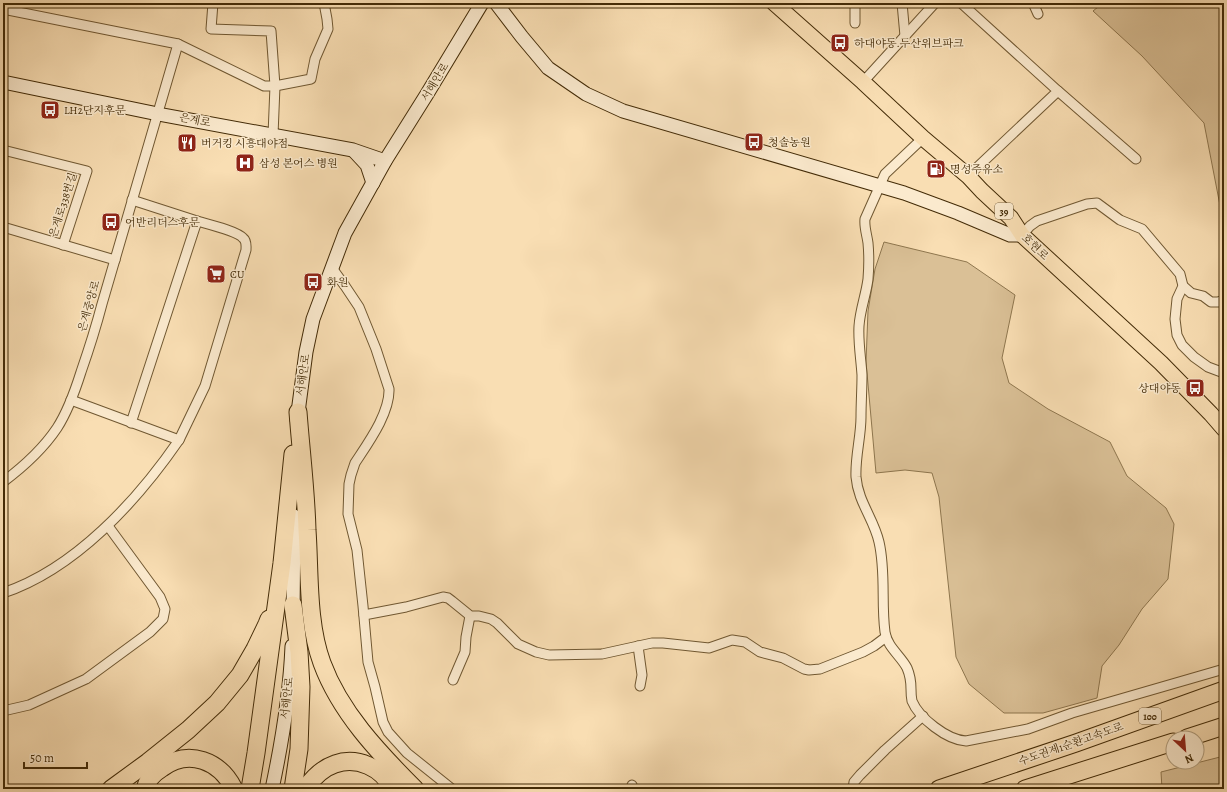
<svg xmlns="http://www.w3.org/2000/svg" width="1227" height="792" viewBox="0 0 1227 792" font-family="Alegreya,'Noto Serif KR',serif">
	<rect width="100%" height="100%" fill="#f9deb3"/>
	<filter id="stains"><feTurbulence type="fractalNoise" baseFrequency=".005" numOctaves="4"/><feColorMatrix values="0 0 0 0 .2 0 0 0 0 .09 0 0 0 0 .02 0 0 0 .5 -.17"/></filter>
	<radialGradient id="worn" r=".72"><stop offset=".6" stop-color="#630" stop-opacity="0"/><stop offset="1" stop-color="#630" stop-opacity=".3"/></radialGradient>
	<!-- green -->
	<g fill="#dac096" stroke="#8e764e">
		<path d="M1103,3H1224V226L1204,123L1142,56L1093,11Z"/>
		<path d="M884,242L967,262L1015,295L1002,358L1009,383L1048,409L1110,442L1127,476L1166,508L1174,524L1168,579L1142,609L1119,645L1102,666L1097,698L1043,713H1004L969,684L956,657L939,497L932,473L905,470L876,473L866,362L868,311L875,269Z"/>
		<path d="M1224,756V789H1162L1161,772Z"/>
	</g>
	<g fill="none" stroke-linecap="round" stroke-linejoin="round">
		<!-- street casing -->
		<g stroke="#705832" stroke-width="11">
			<g id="street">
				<path d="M213,3L211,29L271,31L275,86L273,135"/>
				<path d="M902,3L905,36"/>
				<path d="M961,3L1058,91L968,176"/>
				<path d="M1033,3L1038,14"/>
				<path d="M3,9L178,44L264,86H275L311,79L315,59L328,29L327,19L324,3"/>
				<path d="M855,23V3"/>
				<path d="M863,82L935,3"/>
				<path d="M1058,91L1136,159"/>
				<path d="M923,138L885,174L865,219C864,227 867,235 868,243C869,254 869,267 868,279C866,295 860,310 859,326C858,342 861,359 862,375C862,389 861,403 861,417C861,437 855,457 856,477C858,502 874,519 879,542C886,572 881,603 885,632C887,647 901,656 907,668C910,675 911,682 911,689C911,693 911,696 912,701C919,718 947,740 966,741L1028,729L1072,713L1224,669"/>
				<path d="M3,150L87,171L63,245"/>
				<path d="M132,200L197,221"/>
				<path d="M3,227L115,260"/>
				<path d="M1022,235L1030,226L1037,221L1087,204L1097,203L1120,220L1142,229L1180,274L1183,286L1177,299L1175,319L1177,335L1182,345L1194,357L1208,367L1224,373"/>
				<path d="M332,268L345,286L359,307L376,349L389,389C390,413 368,443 355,463L351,475L349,484L348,514L357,550L363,606L368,662L375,687L383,722L388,732L407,753L452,789"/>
				<path d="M1183,286L1191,293L1203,296L1211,302H1218L1224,300"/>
				<path d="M131,423L197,221C207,224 237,231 243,238C247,241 246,246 246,250L205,386L179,440"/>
				<path d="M3,482C23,467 43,449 57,428C68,411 75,391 81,372C89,349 96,327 102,304L178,44"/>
				<path d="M3,593C75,569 137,501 179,440L71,400"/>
				<path d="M364,615L406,607L443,597L448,598L452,601L468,614L470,616H479L491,619L497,623L518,644L536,652L549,655L602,654L652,643H663L709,648L732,640L745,642L760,652L783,658L804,669L809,670L820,669L863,652L874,646L886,637"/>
				<path d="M638,646L642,675L640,686"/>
				<path d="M453,680L465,652L466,637L470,616"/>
				<path d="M3,711L29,705L86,679L150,632L163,619L165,609L160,597L108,526"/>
				<path d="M631,789L632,785"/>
				<path d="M853,789L854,782L860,775L885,750L923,716"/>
			</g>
		</g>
		<!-- secondary casing -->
		<g stroke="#432b07" stroke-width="15">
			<g id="secondary">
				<path d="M496,3L522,37L548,68L586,94L623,111L904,193L958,213L1010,235H1022"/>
				<path d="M3,82L158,114L353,150L385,161"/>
				<path d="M354,151L367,165L373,183"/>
				<path d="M297,420L306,352L313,319L345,233L385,161L427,94L482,3"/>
				<path d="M293,614L294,516"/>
				<path d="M272,789C282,742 290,694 292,646"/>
			</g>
		</g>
		<!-- primary casing -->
		<g stroke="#432b07" stroke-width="17">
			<path id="primary" d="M774,3L863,82L923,138L968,176L982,191L1011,218L1022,235L1161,363L1211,414L1224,429"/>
		</g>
		<!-- highway casing -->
		<g stroke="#432b07" stroke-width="19">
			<g id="highway">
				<path d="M298,412C301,452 306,491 307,530C310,573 307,622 322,663C340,712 378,752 415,789"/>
				<path d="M1187,738L1224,726"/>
				<path d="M111,789L148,762L188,730L217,703L240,675L255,649L267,624L269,619"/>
				<path d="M145,789C147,780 154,773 162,768C189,748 220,761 234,789"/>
				<path d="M250,789L256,753L282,563L293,454"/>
				<path d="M293,789L299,749L301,687L299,652L293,605"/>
				<path d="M305,789C312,779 323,768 335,764C357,756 383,768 392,789"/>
				<path d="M939,789L1076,743L1224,690"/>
				<path d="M1025,789L1173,742"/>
			</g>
		</g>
		<!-- street -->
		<use href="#street" stroke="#fbeace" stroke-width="9"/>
		<!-- secondary -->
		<use href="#secondary" stroke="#fbeace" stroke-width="13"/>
		<!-- primary -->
		<use href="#primary" stroke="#f9deb3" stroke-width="15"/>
		<!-- highway -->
		<use href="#highway" stroke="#f9deb3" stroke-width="17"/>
	</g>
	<!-- icons -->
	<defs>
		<g id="bus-square" transform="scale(1)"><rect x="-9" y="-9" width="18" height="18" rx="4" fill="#8f2418" stroke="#fbeace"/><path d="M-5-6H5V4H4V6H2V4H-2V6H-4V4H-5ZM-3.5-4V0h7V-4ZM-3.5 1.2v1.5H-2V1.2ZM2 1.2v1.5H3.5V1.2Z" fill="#fff"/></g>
		<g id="restaurant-square" transform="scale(1)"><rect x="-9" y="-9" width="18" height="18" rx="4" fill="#8f2418" stroke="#fbeace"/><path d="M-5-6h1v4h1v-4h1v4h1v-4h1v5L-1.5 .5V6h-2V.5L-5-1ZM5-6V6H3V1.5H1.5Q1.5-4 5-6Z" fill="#fff"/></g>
		<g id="hospital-square" transform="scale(1)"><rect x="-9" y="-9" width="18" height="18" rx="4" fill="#8f2418" stroke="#fbeace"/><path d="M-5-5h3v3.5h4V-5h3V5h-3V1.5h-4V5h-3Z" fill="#fff"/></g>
		<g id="fuel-square" transform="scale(1)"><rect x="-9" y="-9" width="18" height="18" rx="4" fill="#8f2418" stroke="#fbeace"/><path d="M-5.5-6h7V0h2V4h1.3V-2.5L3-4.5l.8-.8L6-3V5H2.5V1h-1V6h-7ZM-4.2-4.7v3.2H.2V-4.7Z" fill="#fff"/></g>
		<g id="supermarket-square" transform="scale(1)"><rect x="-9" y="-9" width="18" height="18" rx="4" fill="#8f2418" stroke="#fbeace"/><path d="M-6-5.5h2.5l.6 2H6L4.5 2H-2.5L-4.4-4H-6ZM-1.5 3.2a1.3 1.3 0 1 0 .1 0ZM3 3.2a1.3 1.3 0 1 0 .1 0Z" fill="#fff"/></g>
	</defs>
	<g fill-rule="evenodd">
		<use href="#bus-square" x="840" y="43"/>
		<use href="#bus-square" x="50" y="110"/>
		<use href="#bus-square" x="754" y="142"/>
		<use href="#restaurant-square" x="187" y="143"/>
		<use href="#hospital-square" x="245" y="163"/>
		<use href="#fuel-square" x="936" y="169"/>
		<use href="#bus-square" x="111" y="222"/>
		<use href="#supermarket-square" x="216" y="274"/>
		<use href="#bus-square" x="313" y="282"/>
		<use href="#bus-square" x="1195" y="388"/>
	</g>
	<g text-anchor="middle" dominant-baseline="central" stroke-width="3" stroke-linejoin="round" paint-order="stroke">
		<!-- shield labels -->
		<g fill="#fbeace" stroke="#7a6443" stroke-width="1">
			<rect x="995" y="203" width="18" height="16" rx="3"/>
			<rect x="1139" y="708" width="22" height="16" rx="3"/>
		</g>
		<g font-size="10" font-weight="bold" fill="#432b07">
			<text x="1004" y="211">39</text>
			<text x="1150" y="716">100</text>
		</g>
		<!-- poi labels -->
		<g font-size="11" fill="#432b07" stroke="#fbeace" text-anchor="start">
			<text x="854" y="43">하대야동.두산위브파크</text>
			<text x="64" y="110">LH2단지후문</text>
			<text x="768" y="142">청솔농원</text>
			<text x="201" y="143">버거킹 시흥대야점</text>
			<text x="259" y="163">삼성 본어스 병원</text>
			<text x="950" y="169">명성주유소</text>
			<text x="125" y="222">어반리더스후문</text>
			<text x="230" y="274">CU</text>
			<text x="327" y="282">화원</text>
			<text x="1181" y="388" text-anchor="end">상대야동</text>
		</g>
		<!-- street labels -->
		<g font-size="11" fill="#432b07" stroke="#fbeace">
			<text transform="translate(435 82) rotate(-59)">서해안로</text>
			<text transform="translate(195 120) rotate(11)">은계로</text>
			<text transform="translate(63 205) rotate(-72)">은계로338번길</text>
			<text transform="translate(1035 247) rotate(44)">호현로</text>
			<text transform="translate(89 306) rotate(-74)">은계중앙로</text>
			<text transform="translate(303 375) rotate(-82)">서해안로</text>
			<text transform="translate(287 698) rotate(-83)">서해안로</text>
			<text transform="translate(1071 744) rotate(-19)">수도권제1순환고속도로</text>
		</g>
	</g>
	<!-- margin -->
	<rect width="1227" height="792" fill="none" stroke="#f9deb3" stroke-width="16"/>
	<rect x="4" y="4" width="1219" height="784" fill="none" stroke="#432b07" stroke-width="2"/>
	<rect x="8" y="8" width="1211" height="776" fill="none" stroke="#432b07"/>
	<!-- north arrow -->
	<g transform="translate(1185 750) rotate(154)"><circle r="19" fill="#fbeace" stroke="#b19e7e"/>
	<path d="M0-3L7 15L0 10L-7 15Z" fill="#8f2418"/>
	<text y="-6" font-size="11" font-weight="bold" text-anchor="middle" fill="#432b07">N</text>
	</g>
	<!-- scale -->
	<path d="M24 762v6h63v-6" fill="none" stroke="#432b07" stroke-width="2"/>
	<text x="30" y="762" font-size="12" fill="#432b07" stroke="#fbeace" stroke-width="3" paint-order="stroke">50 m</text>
	<rect width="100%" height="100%" filter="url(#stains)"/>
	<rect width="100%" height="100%" fill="url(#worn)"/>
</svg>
